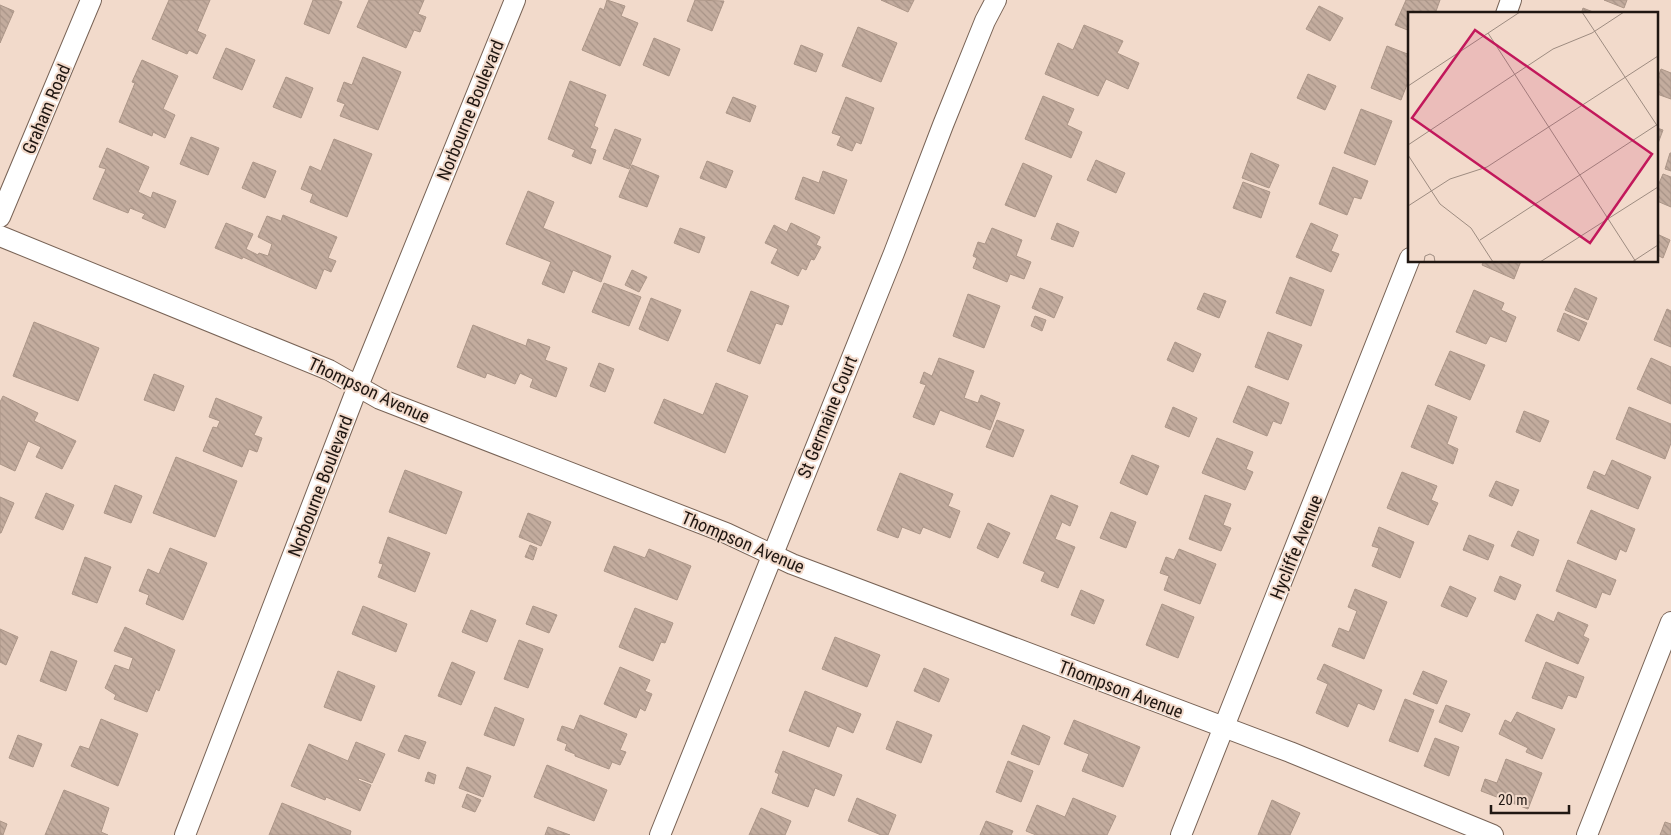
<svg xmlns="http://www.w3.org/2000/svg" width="1671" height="835" viewBox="0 0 1671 835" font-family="'Roboto Condensed',sans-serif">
	<defs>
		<pattern id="building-back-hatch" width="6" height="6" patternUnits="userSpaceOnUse" patternTransform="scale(1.25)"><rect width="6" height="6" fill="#c3ac9e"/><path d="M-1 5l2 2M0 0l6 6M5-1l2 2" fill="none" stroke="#a79387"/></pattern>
	</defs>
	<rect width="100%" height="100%" fill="#f2dacb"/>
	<!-- building -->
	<g fill="url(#building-back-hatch)" stroke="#ac9688">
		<path d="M169,0H210L197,31L206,35L197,54L189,50L187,54L152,39Z"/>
		<path d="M313,0H337L342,2L329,34L304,24Z"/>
		<path d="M369,0H424L418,14L426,17L420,32L414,30L406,48L357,27Z"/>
		<path d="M607,0L625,6L621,16L638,23L620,66L582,50L600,8L604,10Z"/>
		<path d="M695,0L724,1L712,31L687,21Z"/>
		<path d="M881,0H914L908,12Z"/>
		<path d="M1406,0H1440L1435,14H1410V31L1395,25Z"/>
		<path d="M1604,0H1627L1624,8Z"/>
		<path d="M0,5L14,11L0,43Z"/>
		<path d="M1319,6L1343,18L1330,41L1306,29Z"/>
		<path d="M1583,8L1598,14H1581Z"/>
		<path d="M1084,25L1123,41L1117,53L1139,63L1128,89L1106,79L1098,96L1045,74L1058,43L1073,50Z"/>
		<path d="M858,27L897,43L881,82L842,66Z"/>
		<path d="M654,38L680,49L669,76L643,65Z"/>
		<path d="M801,45L823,54L816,72L794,64Z"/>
		<path d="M1387,46L1410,55V77L1401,100L1371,88Z"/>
		<path d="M226,48L255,60L242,90L213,78Z"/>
		<path d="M363,57L401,72L378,130L340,116L345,104L337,101L344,82L352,85Z"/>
		<path d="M142,60L178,76L163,109L175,115L165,138L153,132L152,136L119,122L135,83L132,82Z"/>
		<path d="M1661,69L1671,73V99L1657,94V81Z"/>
		<path d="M1308,74L1336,86L1325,110L1297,98Z"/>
		<path d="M286,77L313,88L301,118L273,107Z"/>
		<path d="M570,81L606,95L594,126L598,128L590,148L596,150L591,164L572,156L575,150L548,139Z"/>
		<path d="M1043,96L1074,109L1067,125L1082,132L1071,158L1025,139Z"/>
		<path d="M733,97L756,106L750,122L726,113Z"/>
		<path d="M846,97L874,108L861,144L856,142L852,151L837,145L841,136L832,133Z"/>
		<path d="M1361,109L1392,121L1375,165L1344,153Z"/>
		<path d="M1657,128L1663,130L1657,146Z"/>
		<path d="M615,129L641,139L629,169L603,159Z"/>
		<path d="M191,137L219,148L208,175L180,164Z"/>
		<path d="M334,139L372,154L347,217L310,202L313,194L301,189L310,166L321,171Z"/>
		<path d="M107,148L149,167L138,192L151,198L153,192L176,201L165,228L142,218L145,214L130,208L128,213L93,199L106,169L99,167Z"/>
		<path d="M1251,153L1279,165L1269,188L1242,178Z"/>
		<path d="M1670,153H1671V171L1665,169Z"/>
		<path d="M1096,160L1125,173L1116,193L1087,180Z"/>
		<path d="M707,161L733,171L726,188L700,178Z"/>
		<path d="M253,162L276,171L265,198L242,188Z"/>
		<path d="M1023,163L1052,176L1035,217L1005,205Z"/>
		<path d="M632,165L659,176L647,207L619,197Z"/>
		<path d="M1333,167L1368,181L1361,199L1354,197L1347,215L1319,204Z"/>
		<path d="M823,171L847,180L834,214L795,199L803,177L819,183Z"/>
		<path d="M1663,174L1671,177V207L1657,201V188Z"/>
		<path d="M1243,182L1270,192L1261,218L1233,208Z"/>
		<path d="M528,191L554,202L543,228L611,256L601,282L573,270L564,293L542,284L551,262L506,244Z"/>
		<path d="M283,215L337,237L328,258L336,261L335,263L331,272L324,269L316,289L243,257L242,259L215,248L226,223L253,234L246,249L258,255L259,253L268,256L272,244L258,237L267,216L281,221Z"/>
		<path d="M791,223L820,237L816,245L821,247L814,260L811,259L806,270L802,268L798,276L771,263L778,249L765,243L774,225L787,232Z"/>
		<path d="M1057,223L1079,232L1073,247L1051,239Z"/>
		<path d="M1311,223L1338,235L1331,251L1339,254L1331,272L1296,257Z"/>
		<path d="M680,228L705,237L699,253L674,243Z"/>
		<path d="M992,228L1022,240L1016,256L1031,262L1024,279L1010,274L1007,282L973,268L977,258L973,256L978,242L985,244Z"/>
		<path d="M1657,234L1670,240L1663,258L1657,255Z"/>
		<path d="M1484,261H1521L1514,279L1482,265Z"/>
		<path d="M632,270L647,277L639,292L625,285Z"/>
		<path d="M1290,277L1324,290L1311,326L1276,313Z"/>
		<path d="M604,283L641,297L629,326L592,312Z"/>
		<path d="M1040,288L1063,297L1054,318L1032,308Z"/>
		<path d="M1575,288L1597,298L1588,320L1565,310Z"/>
		<path d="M1474,290L1504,303L1501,310L1516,317L1506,342L1490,336L1486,344L1456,332Z"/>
		<path d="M751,291L789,306L782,325L776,323L760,364L727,351Z"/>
		<path d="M1204,293L1226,301L1219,318L1197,309Z"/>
		<path d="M968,294L1000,306L984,348L953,336Z"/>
		<path d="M651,298L681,310L668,341L639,329Z"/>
		<path d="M1667,309L1671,311V347L1654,340Z"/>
		<path d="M1564,313L1587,323L1579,341L1557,331Z"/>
		<path d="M1035,316L1046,320L1042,331L1031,326Z"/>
		<path d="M34,322L99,348L78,401L13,376Z"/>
		<path d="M473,325L526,346L528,339L550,347L545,360L567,368L556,397L530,387L533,379L520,373L515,384L487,373L485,378L457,367Z"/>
		<path d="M1268,332L1302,345L1288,380L1255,367Z"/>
		<path d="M1175,342L1201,354L1193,372L1167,360Z"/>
		<path d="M1450,351L1485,365L1470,400L1435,385Z"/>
		<path d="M939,358L974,371L964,398L978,403L981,395L1000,403L990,430L940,410L934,425L913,417L926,385L920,383L924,372L932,376Z"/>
		<path d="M1651,358L1671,367V404L1637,389Z"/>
		<path d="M599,363L614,369L605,392L590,386Z"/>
		<path d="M154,374L184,386L174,411L144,400Z"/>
		<path d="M716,383L748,396L725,453L654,423L664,399L703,415Z"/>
		<path d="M1248,386L1289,403L1281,424L1273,421L1267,436L1233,422Z"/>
		<path d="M3,396L38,413L34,421L76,441L62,469L36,457L41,447L28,441L15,471L0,464V402Z"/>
		<path d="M216,398L262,417L254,435L262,438L257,452L249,449L242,467L203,451L213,427L217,428L220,421L209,417Z"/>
		<path d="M1428,405L1457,417L1447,444L1458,449L1453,464L1411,447Z"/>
		<path d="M1173,407L1197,418L1189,437L1165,427Z"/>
		<path d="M1629,407L1671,424V443L1665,459L1616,439Z"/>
		<path d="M1524,411L1549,421L1540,442L1516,432Z"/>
		<path d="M997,420L1024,430L1013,457L986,447Z"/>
		<path d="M1217,438L1253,452L1246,469L1253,472L1245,490L1202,473Z"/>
		<path d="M1132,455L1159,466L1147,495L1120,483Z"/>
		<path d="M176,457L237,481L215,537L153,513Z"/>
		<path d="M1612,460L1651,477L1638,509L1587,488L1594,471L1605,476Z"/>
		<path d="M405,470L462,492L446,534L389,512Z"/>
		<path d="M1402,472L1437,486L1431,500L1438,503L1428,525L1387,508Z"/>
		<path d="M900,473L953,494L948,506L960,511L950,538L923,527L920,534L902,527L898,538L877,530Z"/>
		<path d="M1496,481L1519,490L1512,506L1489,496Z"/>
		<path d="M115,485L142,496L131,523L104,513Z"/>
		<path d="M46,493L74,505L63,530L35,518Z"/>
		<path d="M1051,495L1078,506L1070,526L1062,522L1055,539L1075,547L1058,588L1041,581L1045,572L1023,563Z"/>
		<path d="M1205,495L1231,504L1223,525L1231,528L1221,551L1189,539Z"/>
		<path d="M0,497L14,503L1,533H0Z"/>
		<path d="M1591,510L1635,529L1626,552L1620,549L1616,560L1577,543Z"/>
		<path d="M1111,512L1136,522L1126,548L1100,538Z"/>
		<path d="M528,513L551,522L541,546L519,537Z"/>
		<path d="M988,523L1010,533L998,558L977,548Z"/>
		<path d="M1379,527L1414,542L1400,578L1372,566L1379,548L1372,546Z"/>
		<path d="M1518,531L1539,540L1533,556L1511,546Z"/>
		<path d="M1469,535L1494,545L1488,560L1463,550Z"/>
		<path d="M388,537L430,553L415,592L378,577L383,564L379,563Z"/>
		<path d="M530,545L537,548L533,560L525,557Z"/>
		<path d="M614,546L645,558L649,549L691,566L677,600L604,571Z"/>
		<path d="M170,548L207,563L183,620L146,604L149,595L139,591L148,569L159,574Z"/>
		<path d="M1179,549L1216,564L1200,604L1164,590L1169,576L1160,573L1166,557L1174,560Z"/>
		<path d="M85,557L111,567L97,603L72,594Z"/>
		<path d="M1568,560L1616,580L1610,595L1602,592L1596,608L1556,591Z"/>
		<path d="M1500,576L1521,585L1515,600L1494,591Z"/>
		<path d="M1450,586L1476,598L1467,617L1441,606Z"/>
		<path d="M1355,589L1387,602L1364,659L1332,646L1339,628L1349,632L1357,611L1348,607Z"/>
		<path d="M1081,590L1104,600L1094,624L1071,615Z"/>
		<path d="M1162,604L1194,617L1178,658L1146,645Z"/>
		<path d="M363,606L407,624L396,652L352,634Z"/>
		<path d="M533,606L557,615L549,633L526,624Z"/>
		<path d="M635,608L673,623L665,643L661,642L653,661L619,647Z"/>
		<path d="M471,610L496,620L487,642L462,632Z"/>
		<path d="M1558,612L1588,625L1583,636L1589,639L1578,664L1525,641L1537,614L1554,622Z"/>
		<path d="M125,627L175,650L159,691L156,689L147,712L114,699L116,695L105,688L115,665L129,670L133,658L114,651Z"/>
		<path d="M0,629L18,637L6,665L0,662Z"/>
		<path d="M835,637L880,655L867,687L822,669Z"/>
		<path d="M519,640L543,649L528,688L504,679Z"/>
		<path d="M51,651L77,661L66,691L40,681Z"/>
		<path d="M452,662L475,672L461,705L438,696Z"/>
		<path d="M1546,662L1584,677L1576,698L1568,695L1562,709L1532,698Z"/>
		<path d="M1324,664L1382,690L1374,710L1358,703L1348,727L1316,713L1328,684L1317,679Z"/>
		<path d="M620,667L650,680L645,691L652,694L645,711L640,708L636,718L604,704Z"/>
		<path d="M924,668L949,679L939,702L914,691Z"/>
		<path d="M338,671L375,686L361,721L324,707Z"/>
		<path d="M1423,671L1447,681L1437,704L1413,694Z"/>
		<path d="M805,691L861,714L853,733L837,726L829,747L789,731Z"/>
		<path d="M1405,699L1434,710L1418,752L1389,741Z"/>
		<path d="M1446,705L1470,714L1462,732L1439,722Z"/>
		<path d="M495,707L524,719L514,746L484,735Z"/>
		<path d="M1517,712L1555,729L1542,759L1526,752L1528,748L1499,734L1505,720L1511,723Z"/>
		<path d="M580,715L627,734L620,750L626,752L620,765L612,762L609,769L575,756V754L565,750L567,744L557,740L562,726L574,730Z"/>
		<path d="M101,719L138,734L118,786L71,766L80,746L89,749Z"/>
		<path d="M1074,720L1140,747L1123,787L1082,771L1089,754L1064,744Z"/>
		<path d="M897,721L932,735L921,763L886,749Z"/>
		<path d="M1023,725L1050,737L1039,765L1011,754Z"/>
		<path d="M18,735L42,744L33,767L9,758Z"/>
		<path d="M405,735L426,742L419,759L398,751Z"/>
		<path d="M1435,738L1459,747L1449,776L1424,766Z"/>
		<path d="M356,742L385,754L372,783L359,778L358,780L371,785L360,811L326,797L325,800L291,786L309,744L348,761Z"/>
		<path d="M783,751L842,775L834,796L815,788L808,807L772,793L779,774L775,772Z"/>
		<path d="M1506,759L1542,773L1528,809L1481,791L1485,779L1497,783Z"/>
		<path d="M1008,761L1033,771L1021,802L996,792Z"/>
		<path d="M547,765L607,790L594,821L534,797Z"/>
		<path d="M467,767L491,776L483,797L459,788Z"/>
		<path d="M428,772L436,775L434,784L425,781Z"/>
		<path d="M64,790L109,808L101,832L108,835H45Z"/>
		<path d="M467,794L481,800L475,812L462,807Z"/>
		<path d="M857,798L896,815L888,835H881L848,821Z"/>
		<path d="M1073,798L1116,816L1107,835H1036L1026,831L1037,805L1065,817Z"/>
		<path d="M1272,800L1300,813L1290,835H1258Z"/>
		<path d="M282,803L351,831L350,835H269Z"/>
		<path d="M761,808L791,821L785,835H749Z"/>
		<path d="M0,821L7,824L3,835H0Z"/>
		<path d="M986,821L1013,831L1011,835H980Z"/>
		<path d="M1665,822L1671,824V835H1660Z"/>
		<path d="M548,827L570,835H545Z"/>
	</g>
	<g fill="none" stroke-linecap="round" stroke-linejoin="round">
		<!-- minor casing -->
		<g stroke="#786356" stroke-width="22">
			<g id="minor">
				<path d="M1506,14L1511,0"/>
				<path d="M0,217L91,0"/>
				<path d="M0,236L329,370L380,399L726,533L792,564L1290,752L1493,835"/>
				<path d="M185,835L358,386L515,0"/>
				<path d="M660,835L894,253L943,125L985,21L996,0"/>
				<path d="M1181,835L1410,258"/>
				<path d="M1587,835L1671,622"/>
			</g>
		</g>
		<!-- minor -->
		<use href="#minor" stroke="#fff" stroke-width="20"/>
	</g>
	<g text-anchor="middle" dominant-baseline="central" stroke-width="4" stroke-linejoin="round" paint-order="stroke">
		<!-- street labels -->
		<g font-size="18" fill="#201712" stroke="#f2dacb">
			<text transform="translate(46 109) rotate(-67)">Graham Road</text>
			<text transform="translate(470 110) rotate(-68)">Norbourne Boulevard</text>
			<text transform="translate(369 390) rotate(25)">Thompson Avenue</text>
			<text transform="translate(827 417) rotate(-68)">St Germaine Court</text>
			<text transform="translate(320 486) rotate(-69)">Norbourne Boulevard</text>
			<text transform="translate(743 542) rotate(23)">Thompson Avenue</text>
			<text transform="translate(1296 547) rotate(-68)">Hycliffe Avenue</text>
			<text transform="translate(1121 689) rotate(21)">Thompson Avenue</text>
		</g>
	</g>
	<!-- overview -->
	<g transform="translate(1408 12)">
		<rect width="250" height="250" fill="#f2dacb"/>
		<path fill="none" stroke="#9e8c81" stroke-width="1" d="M174,0L250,115M80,21L228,250M0,74L112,0M0,133L145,37L184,21L216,0M0,143L32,192L63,216L85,250M0,194L42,167L79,155L250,44M72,228L250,112M16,250L17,244L22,242L26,244L27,250M132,250L250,175M224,250L250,233"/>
		<path fill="#c2185b" fill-opacity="0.15" stroke="#c2185b" stroke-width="2.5" d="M67,18L244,142L182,231L4,106Z"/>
		<rect width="250" height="250" fill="none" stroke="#201712" stroke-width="2.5"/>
	</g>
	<!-- scale -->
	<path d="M1491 805v8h78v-8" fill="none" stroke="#201712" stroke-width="2.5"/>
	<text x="1498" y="805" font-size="15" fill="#201712" stroke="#f2dacb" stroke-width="4" paint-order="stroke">20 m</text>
</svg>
